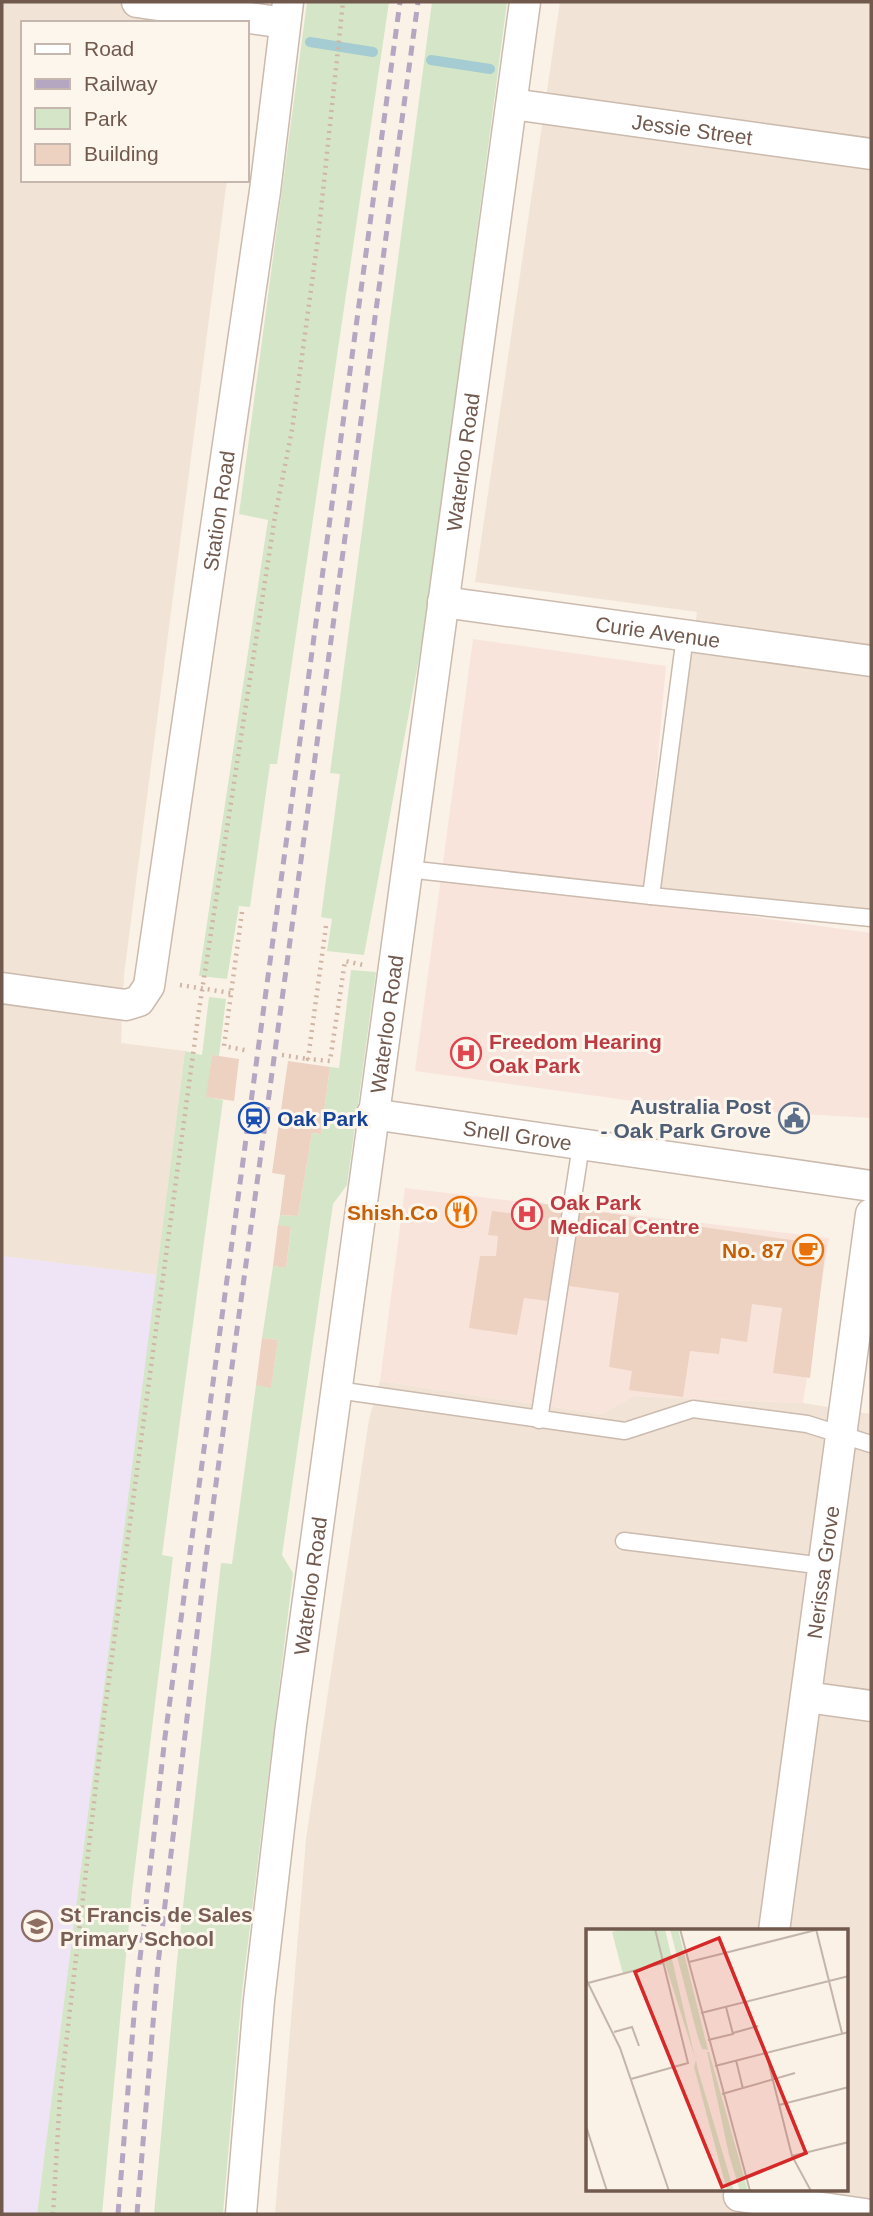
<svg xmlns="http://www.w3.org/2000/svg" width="873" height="2216" viewBox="0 0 873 2216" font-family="Arial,sans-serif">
	<rect width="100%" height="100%" fill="#faf2e7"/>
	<!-- residential -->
	<g fill="#f1e4d6" fill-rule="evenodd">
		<path d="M2,2H250L247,23H23V180H227L124,975L121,1043L185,1051L157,1275L2,1256Z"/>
		<path d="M560,2H871V918L659,889L697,612L475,582Z"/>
		<path d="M380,1381L601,1414L634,1396L803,1403L871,1414V2214H275L306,1839L369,1419ZM588,1931H847V2190H588Z"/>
	</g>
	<!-- commercial -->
	<g fill="#f9e4dc">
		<path d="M473,639L666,666L645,902L871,933V1118L669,1106L415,1071Z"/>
		<path d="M405,1188L829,1238L803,1403L634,1396L601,1414L380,1381Z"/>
	</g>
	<!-- education -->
	<path fill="#efe3f6" d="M2,1256L157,1275L37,2214H2Z"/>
	<!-- green -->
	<g fill="#d4e6c7">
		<path d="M307,2H389L277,764H270L250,907L239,906L227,979L199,976L268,520L239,514Z"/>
		<path d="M432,2H507L426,621L364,955L327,951L332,919L321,917L340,774L330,773Z"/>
		<path d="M351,970L376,972L347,1185L333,1204L282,1555L293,1573L242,1992L223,2214H154L177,1961L221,1563L232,1564L256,1385L271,1387L278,1340L262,1338L273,1266L286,1268L291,1228L278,1225L280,1215L298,1216L312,1133L321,1134L330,1067L339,1068Z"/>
		<path d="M209,997L226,999L219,1056L212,1055L207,1097L223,1100L162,1555L173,1557L132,1891L102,2214H37L185,1051L202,1055Z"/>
	</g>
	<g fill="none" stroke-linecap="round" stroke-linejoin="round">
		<!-- stream -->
		<g stroke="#a4ccd2" stroke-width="10">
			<path d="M310,42L373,52"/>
			<path d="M431,60L490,69"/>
		</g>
	</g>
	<!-- building -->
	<g fill="#edd1c1">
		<path d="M212,1055L239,1059L234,1101L206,1097Z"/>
		<path d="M288,1061L330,1067L321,1134L312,1133L298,1216L280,1215L285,1175L272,1173Z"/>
		<path d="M520,1201L562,1206L549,1301L524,1298L517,1335L469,1328L480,1256H496L498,1236L488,1235L492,1211L515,1214V1206Z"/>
		<path d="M580,1209L826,1245L810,1378L773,1373L782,1308L752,1304L747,1342L721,1338L719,1354L690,1351L683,1397L629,1390L632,1371L609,1367L619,1293L569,1286Z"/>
		<path d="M278,1225L291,1227L286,1268L273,1266Z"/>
		<path d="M262,1338L278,1340L271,1388L256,1385Z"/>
	</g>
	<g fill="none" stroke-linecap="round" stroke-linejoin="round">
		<!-- service casing -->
		<g stroke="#cbbaae" stroke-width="19">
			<g id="service">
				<path d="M407,869L651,896L685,636"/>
				<path d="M651,896L871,918"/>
				<path d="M337,1390L625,1431L693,1409L807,1424L871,1444"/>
				<path d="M539,1420L581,1145"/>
				<path d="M624,1541L824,1566"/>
			</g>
		</g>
		<!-- minor casing -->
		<g stroke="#cbbaae" stroke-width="33">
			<g id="minor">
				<path d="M137,2L285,23"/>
				<path id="s1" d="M512,104L871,154"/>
				<path id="s2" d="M443,602L871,661"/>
				<path id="s3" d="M2,988L126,1005L139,1001L149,986L265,191L288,2"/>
				<path id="s4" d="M372,1114L871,1186"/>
				<path d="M806,1697L871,1706"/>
				<path id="s5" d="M774,1931L871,1214"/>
				<path d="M739,2196L865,2214"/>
				<path id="s6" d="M241,2214L259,2000L291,1725L525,2"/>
			</g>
		</g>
		<!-- path -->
		<g stroke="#d1b5a4" stroke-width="4.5" stroke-dasharray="2 5" stroke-linecap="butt">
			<path d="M242,912L224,1046L249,1051"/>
			<path d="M326,926L308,1059L330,1061L345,961L363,965"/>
			<path d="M180,985L231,993"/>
			<path d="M282,1055L308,1059"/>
			<path d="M53,2214L60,2096L104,1716L198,1017L275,516L292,430L318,238L343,2"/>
		</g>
		<!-- service -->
		<use href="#service" stroke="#fff" stroke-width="16"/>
		<!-- minor -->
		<use href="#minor" stroke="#fff" stroke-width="30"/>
		<!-- rail -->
		<g stroke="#b5a6c2" stroke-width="5" stroke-dasharray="10 7" stroke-linecap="butt">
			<path d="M118,2214L135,2003L165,1737L400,2"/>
			<path d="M137,2214L158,1964L206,1557L418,2"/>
		</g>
	</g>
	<!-- icons -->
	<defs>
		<g id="hospital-ring" transform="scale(1.575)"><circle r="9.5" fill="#fdf6ed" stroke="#e0444e" stroke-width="1.5"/><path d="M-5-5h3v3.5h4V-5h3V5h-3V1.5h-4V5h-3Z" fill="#e0444e"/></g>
		<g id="station-ring" transform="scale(1.575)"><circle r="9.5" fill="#fdf6ed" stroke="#1a4fb4" stroke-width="1.5"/><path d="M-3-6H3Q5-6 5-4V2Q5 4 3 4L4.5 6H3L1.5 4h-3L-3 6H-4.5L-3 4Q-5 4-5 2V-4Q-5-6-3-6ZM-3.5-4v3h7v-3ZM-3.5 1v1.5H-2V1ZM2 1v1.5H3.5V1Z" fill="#1a4fb4"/></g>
		<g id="civic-ring" transform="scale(1.575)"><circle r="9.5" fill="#fdf6ed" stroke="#5c6f8a" stroke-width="1.5"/><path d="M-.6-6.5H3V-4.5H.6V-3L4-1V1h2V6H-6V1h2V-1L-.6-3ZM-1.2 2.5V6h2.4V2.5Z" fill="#5c6f8a"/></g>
		<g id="restaurant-ring" transform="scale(1.575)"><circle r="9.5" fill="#fdf6ed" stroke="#e8710a" stroke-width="1.5"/><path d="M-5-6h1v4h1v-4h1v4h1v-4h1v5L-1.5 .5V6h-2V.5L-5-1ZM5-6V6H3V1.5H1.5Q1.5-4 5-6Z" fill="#e8710a"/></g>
		<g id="cafe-ring" transform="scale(1.575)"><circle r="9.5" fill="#fdf6ed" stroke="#e8710a" stroke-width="1.5"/><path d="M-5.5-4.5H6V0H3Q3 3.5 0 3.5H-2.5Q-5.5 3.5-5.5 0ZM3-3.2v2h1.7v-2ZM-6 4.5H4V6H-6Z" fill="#e8710a"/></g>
		<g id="school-ring" transform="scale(1.575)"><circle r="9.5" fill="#fdf6ed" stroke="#8d6e63" stroke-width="1.5"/><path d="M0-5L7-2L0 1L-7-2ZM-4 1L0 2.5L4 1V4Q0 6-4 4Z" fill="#8d6e63"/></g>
	</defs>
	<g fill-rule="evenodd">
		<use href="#hospital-ring" x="466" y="1053"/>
		<use href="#station-ring" x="254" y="1118"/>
		<use href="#civic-ring" x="794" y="1118"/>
		<use href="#restaurant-ring" x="461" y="1212"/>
		<use href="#hospital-ring" x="527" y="1214"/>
		<use href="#cafe-ring" x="808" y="1250"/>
		<use href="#school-ring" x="37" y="1926"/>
	</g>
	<g text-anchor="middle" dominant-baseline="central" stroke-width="6" stroke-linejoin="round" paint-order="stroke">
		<!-- street labels -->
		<g font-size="21" fill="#71594e" stroke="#fdf6ed">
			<text stroke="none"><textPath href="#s1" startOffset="182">Jessie Street</textPath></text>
			<text stroke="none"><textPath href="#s6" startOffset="1766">Waterloo Road</textPath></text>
			<text stroke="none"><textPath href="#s3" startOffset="637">Station Road</textPath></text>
			<text stroke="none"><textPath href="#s2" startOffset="217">Curie Avenue</textPath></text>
			<text stroke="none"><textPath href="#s6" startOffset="1199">Waterloo Road</textPath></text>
			<text stroke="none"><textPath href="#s4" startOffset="147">Snell Grove</textPath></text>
			<text stroke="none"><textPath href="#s5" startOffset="362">Nerissa Grove</textPath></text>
			<text stroke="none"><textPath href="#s6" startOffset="632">Waterloo Road</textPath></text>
		</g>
		<!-- health labels -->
		<g font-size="21" font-weight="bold" fill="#be3a42" stroke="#fdf6ed" text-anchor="start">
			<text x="489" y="1041">Freedom Hearing<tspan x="489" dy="24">Oak Park</tspan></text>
			<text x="550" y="1202">Oak Park<tspan x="550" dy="24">Medical Centre</tspan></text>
		</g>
		<!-- service labels -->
		<g font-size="21" font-weight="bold" fill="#4e5e75" stroke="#fdf6ed" text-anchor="end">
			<text x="771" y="1106">Australia Post<tspan x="771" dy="24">- Oak Park Grove</tspan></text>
		</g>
		<!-- transit labels -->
		<g font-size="21" font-weight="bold" fill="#164399" stroke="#fdf6ed" text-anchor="start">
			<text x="277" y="1118">Oak Park</text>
		</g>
		<!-- food labels -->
		<g font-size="21" font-weight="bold" fill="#c56008" stroke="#fdf6ed" text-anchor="end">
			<text x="438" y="1212">Shish.Co</text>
			<text x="785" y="1250">No. 87</text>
		</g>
		<!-- education labels -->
		<g font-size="21" font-weight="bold" fill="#785e54" stroke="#fdf6ed" text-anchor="start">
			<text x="60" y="1914">St Francis de Sales<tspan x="60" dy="24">Primary School</tspan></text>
		</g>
	</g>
	<!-- overview -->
	<g transform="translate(586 1929)">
		<rect width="262" height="262" fill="#faf2e7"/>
		<path d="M36,0H79L109,129L79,34L37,45L26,3ZM84,0H92L122,121L116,120L111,105ZM121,123H123L162,262H154L143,226ZM110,131L112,141L148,262H141L108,138Z" fill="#d4e6c7"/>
		<path fill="none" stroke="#c3b5aa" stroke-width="2" d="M94,0L164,262M230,0L256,104M103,33L230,1M0,50L34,119L83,262M2,54L77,34M115,84L263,47M28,103L46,98L53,117M147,104L172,97M122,111L147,105L140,78M180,124L206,227L225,262M150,131L157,160M129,137L263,103M45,150L102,134L69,0M136,165L209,144M193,176L263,158M0,197L21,262M206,227L263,213"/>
		<path fill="#d62828" fill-opacity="0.15" stroke="#d62828" stroke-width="3.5" d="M133,9L220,224L136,258L49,43Z"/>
		<rect width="262" height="262" fill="none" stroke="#71594e" stroke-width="3.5"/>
	</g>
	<!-- border -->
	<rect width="873" height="2216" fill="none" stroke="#71594e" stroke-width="7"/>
	<!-- legend -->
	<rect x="21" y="21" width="228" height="161" fill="#fdf6ed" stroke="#c5b7ad" stroke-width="2"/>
	<rect x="35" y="44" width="35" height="10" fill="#ffffff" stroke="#c5b7ad" stroke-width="2"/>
	<text x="84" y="56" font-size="21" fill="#71594e">Road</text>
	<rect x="35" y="79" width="35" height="10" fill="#b5a6c2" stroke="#c5b7ad" stroke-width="2"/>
	<text x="84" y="91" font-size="21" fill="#71594e">Railway</text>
	<rect x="35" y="108" width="35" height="21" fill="#d4e6c7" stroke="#c5b7ad" stroke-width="2"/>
	<text x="84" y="126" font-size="21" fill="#71594e">Park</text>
	<rect x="35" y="144" width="35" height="21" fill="#edd1c1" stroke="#c5b7ad" stroke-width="2"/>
	<text x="84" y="161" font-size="21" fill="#71594e">Building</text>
</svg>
